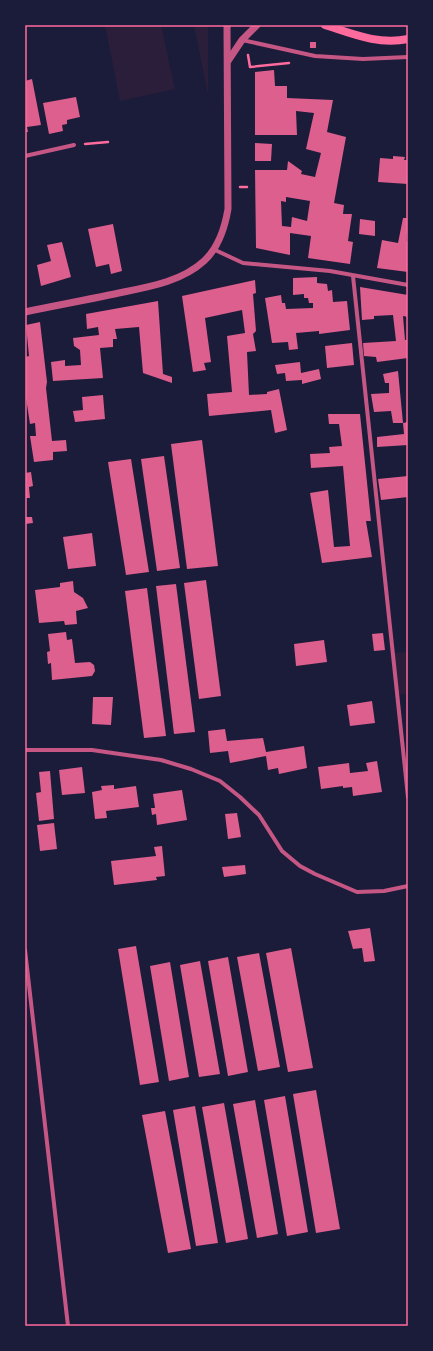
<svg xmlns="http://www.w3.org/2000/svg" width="433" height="1351" viewBox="0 0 433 1351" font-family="'Roboto Condensed',sans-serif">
	<rect width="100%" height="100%" fill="#1b1b3a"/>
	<!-- green -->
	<g fill="#2a1e3b">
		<path d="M105,25H161L175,89L120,101Z"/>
		<path d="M194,25H208V95Z"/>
		<path d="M408,652V694L397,695L393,653Z"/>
	</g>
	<!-- building -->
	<g fill="#dd5f8e" fill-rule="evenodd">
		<rect x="310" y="42" width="6" height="6"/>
		<path d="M274,70L275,86H287V98L333,100L327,132L346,137L334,203L344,205L343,214H352L348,241L353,242L350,264L308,258L311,236L290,233V255L256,248L255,170H287L288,161L302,171L301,174L315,177L321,153L306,149L314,113L296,111L297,135H255V72ZM286,197L310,201L307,221L292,217L291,227L282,226L281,201L286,202Z"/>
		<path d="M32,79L41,125L27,127L28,132H25V81Z"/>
		<path d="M76,97L80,117L67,120V124L62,125L63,131L49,134L43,103Z"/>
		<path d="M255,143L272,144L271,161H255Z"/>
		<path d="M393,156L405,157L404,160H408V184L378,182L380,158L393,159Z"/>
		<path d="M403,218H408L406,241L408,242V272L377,268L382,240L398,243Z"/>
		<path d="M360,219L375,221V236L359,234Z"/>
		<path d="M113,224L122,271L111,274L109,264L96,267L88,229Z"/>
		<path d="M62,242L71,277L41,286L37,265L51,261L47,245Z"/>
		<path d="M317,277V283L327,284L328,291L332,290L333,302L347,301L350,330L319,334V331L296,333L298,349L289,350L288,342L272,343L265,298L281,295L282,303H285L286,309L313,308V303H309L308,298H304V294L293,295V278Z"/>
		<path d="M255,280L256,293L253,294L256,331L253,334L256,351L247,352L249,395L267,394V392L279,389L287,430L275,433L271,410L209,416L207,394L232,392L227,336L245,333L242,310L205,318L211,362L204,363L206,370L193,372L182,296Z"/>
		<path d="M360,287L408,295V317L403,316L405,340H408V358L377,362L376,357L364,356L363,343L396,341L393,315L374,316V319L362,320Z"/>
		<path d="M158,301L163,374L172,377V383L143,373L139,327L115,329L117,339H113V347L100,348L103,378L53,381L51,362L65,360V366L81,365L80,350L74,346L73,338L99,335L98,327L87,329L86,314Z"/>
		<path d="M40,322L47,382L46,388L52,441L66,440L67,451L53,452V460L34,462L30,436H36L35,423L30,424L25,391V357L29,356L26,325Z"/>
		<path d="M352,343L354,365L327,368L325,346Z"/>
		<path d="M300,362L301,373L319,369L321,379L302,384V380L286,381L285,373L277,374L275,365Z"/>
		<path d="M398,371L403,423H393L391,411L374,412L371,394L389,393V383H385L383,374Z"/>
		<path d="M103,395L105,419L75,422L73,411L83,410L82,397Z"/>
		<path d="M328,414H360L371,521H366L372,557L322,563L310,493L328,490L334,547L350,546L343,466L311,468L310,454L330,453L329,447L342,446L339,424H329Z"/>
		<path d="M408,422V445L377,447V437L404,434L403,423Z"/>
		<path d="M202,440L218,566L187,569L171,444Z"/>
		<path d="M164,456L180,568L157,571L141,459Z"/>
		<path d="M131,459L149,572L126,575L108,462Z"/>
		<path d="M31,472L33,486L29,487L30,498H25V473Z"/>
		<path d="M408,476V497L381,500L378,479Z"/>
		<path d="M25,517H32L33,523L25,524Z"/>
		<path d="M92,533L96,566L68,569L63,537Z"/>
		<path d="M206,580L221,696L199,699L184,583Z"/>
		<path d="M73,581L74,592L83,598L88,608L76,611L77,624L65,625L64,621L39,623L35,590L60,587V583Z"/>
		<path d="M176,584L195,732L174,734L156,586Z"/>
		<path d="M147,588L166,736L144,738L125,591Z"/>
		<path d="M66,632L67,640L72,639L75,663L90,662L94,665L95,671L92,676L52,680L51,663L48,664L47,652L50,651L48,634Z"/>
		<path d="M383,633L385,650L374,651L372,634Z"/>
		<path d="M324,640L327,662L296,666L294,644Z"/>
		<path d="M93,697H113L111,725L92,724Z"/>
		<path d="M372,701L375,723L350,726L347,705Z"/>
		<path d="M225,729L227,741L263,738L266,752L304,746L307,768L279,774L278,768L268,770L266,756L230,763L228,751L210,753L208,731Z"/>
		<path d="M377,761L382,792L353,796L352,787L343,788V786L321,789L318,767L349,763L350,773L368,771L366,763Z"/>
		<path d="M82,767L85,793L62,795L59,770Z"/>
		<path d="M50,771L54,819L39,821L36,793L41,792L39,772Z"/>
		<path d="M114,785V789L136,786L139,807L106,811L107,818L95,819L92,792L102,790L101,786Z"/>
		<path d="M182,790L187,820L157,825L156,814L152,815L151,808H155L153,794Z"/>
		<path d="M237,813L241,837L228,839L225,814Z"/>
		<path d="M54,823L57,849L40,851L37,825Z"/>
		<path d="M162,846L165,876L156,877L157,880L114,885L111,861L156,856L154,847Z"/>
		<path d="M245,865L246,874L224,877L222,867Z"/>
		<path d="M370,928L375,961L364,962L362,948L353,949L348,931Z"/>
		<path d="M136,946L159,1082L140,1085L118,949Z"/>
		<path d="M291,948L313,1068L288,1072L266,953Z"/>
		<path d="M259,953L280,1067L258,1071L237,957Z"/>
		<path d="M228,957L248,1072L228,1076L208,961Z"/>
		<path d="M200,961L220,1074L199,1077L180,965Z"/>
		<path d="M170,962L189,1077L169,1081L150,966Z"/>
		<path d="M316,1090L340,1229L316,1233L293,1094Z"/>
		<path d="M285,1096L308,1232L287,1236L264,1100Z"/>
		<path d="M255,1100L278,1234L257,1238L233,1104Z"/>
		<path d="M224,1103L248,1239L226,1243L202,1107Z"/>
		<path d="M195,1106L218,1243L196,1246L173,1110Z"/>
		<path d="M165,1111L191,1249L168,1253L142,1115Z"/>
	</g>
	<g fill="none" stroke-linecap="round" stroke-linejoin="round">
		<!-- path -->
		<g stroke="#ff6b9d" stroke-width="2.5">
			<path d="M248,55L250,67L289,63"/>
			<path d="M85,144L108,142"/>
			<path d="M240,187H247"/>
		</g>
		<!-- minor -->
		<g stroke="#c65784" stroke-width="4">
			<path d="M242,40L315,56L363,59L408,57"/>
			<path d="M25,156L74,145"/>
			<path d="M213,249L243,263L330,271L408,285"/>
			<path d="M353,276L408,797"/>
			<path d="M25,750H92L161,760L191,769L220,781L240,797L259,815L282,851L300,866L315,874L357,892L384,891L408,886"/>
			<path d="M25,950L68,1326"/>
		</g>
		<!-- tertiary -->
		<g stroke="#c65784" stroke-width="7">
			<path d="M228,61L242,40L257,25"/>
			<path d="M25,312C53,306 81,301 109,295C141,288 179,284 204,261C218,248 225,227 228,209L227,25"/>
		</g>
		<!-- secondary -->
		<path stroke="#ff6b9d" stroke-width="8" d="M325,25C353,34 378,45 408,39"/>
	</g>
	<!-- border -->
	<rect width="433" height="1351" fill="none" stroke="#1b1b3a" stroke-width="52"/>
	<rect x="26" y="26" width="381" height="1299" fill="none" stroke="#ff6b9d" stroke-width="1.5"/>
</svg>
